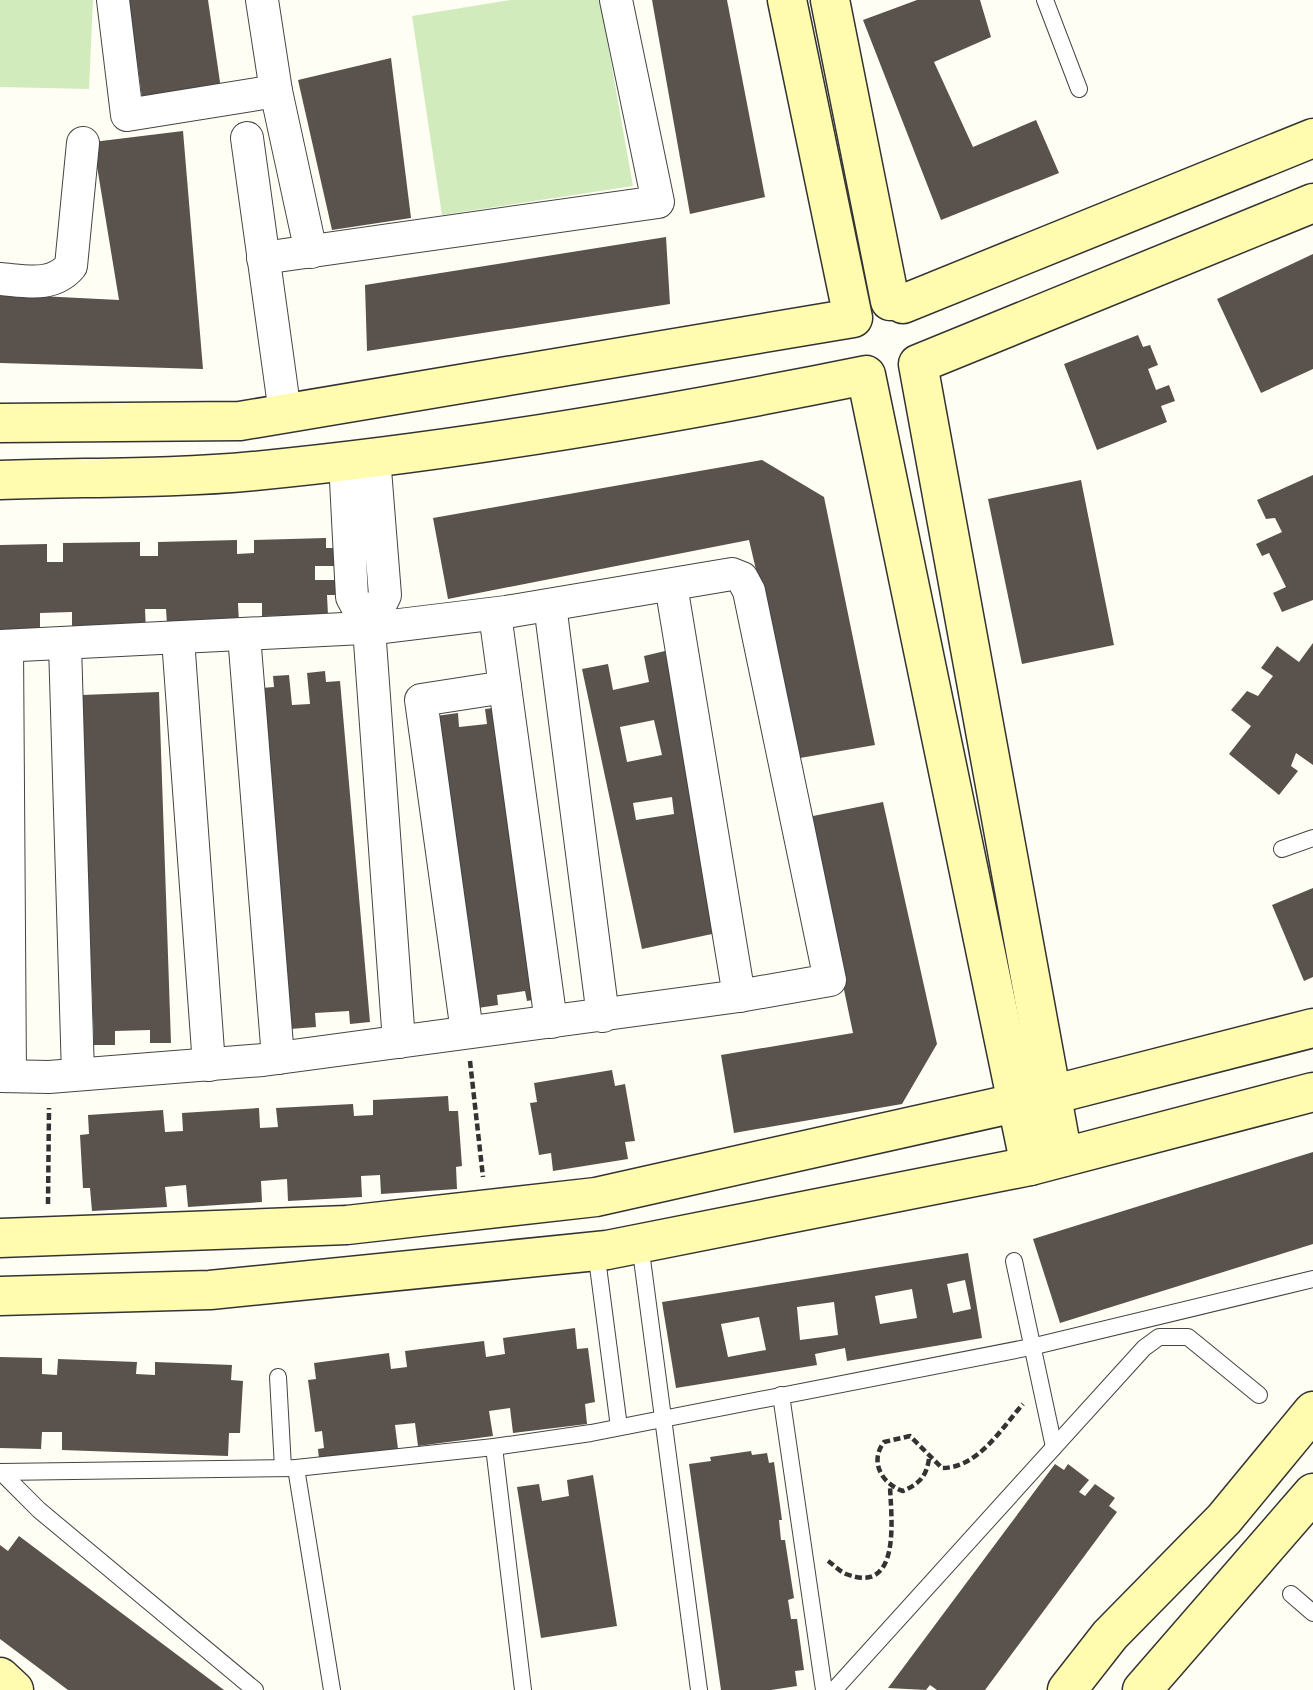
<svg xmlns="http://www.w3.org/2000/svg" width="1313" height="1690" viewBox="0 0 1313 1690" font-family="'Zilla Slab',serif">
	<rect width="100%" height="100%" fill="#fffef4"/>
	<!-- green -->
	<g fill="#d2ebbd">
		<path d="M0,0H93L89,89L0,87Z"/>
		<path d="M510,0H600L633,186L442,215L412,16Z"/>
	</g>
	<!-- building -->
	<g fill="#5a524d" fill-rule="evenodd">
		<path d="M129,0H208L221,89L143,105Z"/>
		<path d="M652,0H727L765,197L690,214Z"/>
		<path d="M917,0H980L991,37L934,62L973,147L1036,120L1059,173L941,220L863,20Z"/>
		<path d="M391,58L411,218L332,230L298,80Z"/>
		<path d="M183,131L203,369L0,363V294L119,300L93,142Z"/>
		<path d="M666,237L670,304L367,351L365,285Z"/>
		<path d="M1313,254V369L1261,393L1217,299Z"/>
		<path d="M1138,335L1143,347L1150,345L1158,365L1148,369L1156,390L1169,385L1175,401L1161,406L1167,422L1097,450L1064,364Z"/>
		<path d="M762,460L824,497L875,745L800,758L749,540L448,599L433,518Z"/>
		<path d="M1313,475V600L1282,612L1273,593L1286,587L1269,553L1262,556L1256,544L1282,532L1275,518L1266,519L1257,500Z"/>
		<path d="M1081,480L1114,645L1022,664L988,499Z"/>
		<path d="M326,538V548H337V566H315V580H338V595H327L328,615L262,616V603H238L239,623L167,625L166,609H145L146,631L72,632V612L40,613V629L0,630V545L47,544V562H63V543L140,542V556H158V542L237,540V554L254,553V540Z"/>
		<path d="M1313,643V765L1296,753L1291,766L1298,771L1279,795L1229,754L1251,726L1231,710L1247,691L1258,696L1273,676L1261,668L1277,646L1299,662Z"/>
		<path d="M665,651L726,931L642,949L582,669L608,664L613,690L649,682L644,656ZM654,720L662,755L627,762L620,727ZM672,797L674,814L636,820L633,803Z"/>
		<path d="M325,671L326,682L340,681L370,1022L350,1024L349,1011L315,1013L316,1027L290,1029L261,688L274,687L273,676L289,675L292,705L310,704L307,673Z"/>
		<path d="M159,692L171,1043H150V1030L115,1031V1045H94L82,695Z"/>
		<path d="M502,707L544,998L527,1001L525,991L497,995L498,1005L478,1008L436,716L458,713L459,727L487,724L485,709Z"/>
		<path d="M883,802L937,1044L902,1104L734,1133L721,1055L853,1033L808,817Z"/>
		<path d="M1313,888V977L1304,981L1272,905Z"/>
		<path d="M612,1070L615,1086L625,1084L635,1141L625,1142L628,1159L553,1171L551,1153L539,1155L530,1103L537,1102L534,1083Z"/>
		<path d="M448,1096L449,1111H458L462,1166L456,1167L457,1189L381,1194L380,1175L361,1176L362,1197L288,1201L287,1179L261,1181L262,1202L188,1207L186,1185L165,1187L167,1207L92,1211L90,1188H83L80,1135L89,1134L88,1115L163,1110L165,1132L183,1131L182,1113L259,1108L260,1128L278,1127L276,1108L353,1104L354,1116L373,1115V1100Z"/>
		<path d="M1313,1152V1244L1060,1323L1033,1239Z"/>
		<path d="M968,1253L982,1338L847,1361L845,1348L815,1354L817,1365L676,1388L662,1302ZM965,1280L971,1309L953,1313L947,1284ZM912,1289L917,1318L880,1324L875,1296ZM834,1302L838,1335L800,1340L797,1307ZM759,1317L766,1350L728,1357L721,1324Z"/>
		<path d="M575,1328L577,1349L588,1348L595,1402L585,1404L587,1424L513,1433L510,1408L489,1411L493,1436L418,1446L415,1423L395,1425L398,1449L319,1459L318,1449L324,1448L322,1431L315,1432L308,1380L316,1379L314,1363L389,1353L391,1369L407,1367L405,1351L484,1341L486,1357L505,1354L503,1338Z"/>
		<path d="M0,1357L42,1358V1374L57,1375L58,1359L137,1362L136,1374L155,1375V1362L232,1365L231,1380L243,1381L240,1433H229L228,1456L62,1450V1432H42L41,1449L0,1448Z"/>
		<path d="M751,1451L752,1455L767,1453L769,1463L774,1462L782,1520H779L781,1540H785L794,1598L788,1600L791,1619H797L804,1670L795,1671L797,1686L771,1690H721L689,1464L711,1461L710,1457Z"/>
		<path d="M1055,1464L1064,1470L1068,1464L1089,1480L1079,1492L1085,1496L1095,1484L1115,1498L1109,1506L1117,1512L985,1690H937L930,1685L926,1690L888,1688Z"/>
		<path d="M593,1475L617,1626L541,1638L517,1487L539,1484L542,1501L569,1496L567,1480Z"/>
		<path d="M19,1536L224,1690H68L0,1639V1545L8,1551Z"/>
	</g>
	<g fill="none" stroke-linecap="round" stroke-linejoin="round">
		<!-- lane casing -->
		<g stroke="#444" stroke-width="18">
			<g id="lane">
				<path d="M1045,0L1079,89"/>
				<path d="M1282,849L1313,838"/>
				<path d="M640,1244L699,1690"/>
				<path d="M596,1251L619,1427"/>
				<path d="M1014,1261L1054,1447"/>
				<path d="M278,1377L283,1468"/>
				<path d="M781,1395L824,1690"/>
				<path d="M494,1447L523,1690"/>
				<path d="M296,1468L332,1690"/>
				<path d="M0,1472L296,1468L494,1447L591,1433L1031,1347L1313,1279"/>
				<path d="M1,1472L39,1510L255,1690"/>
				<path d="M1291,1594L1313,1613"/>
				<path d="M834,1690L1144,1348L1159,1337H1188L1259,1395"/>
			</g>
		</g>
		<!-- street casing -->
		<g stroke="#444" stroke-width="34">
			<g id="street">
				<path d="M113,0L127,115L276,91"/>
				<path d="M262,0L276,91L311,252"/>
				<path d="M247,138L285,413"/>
				<path d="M263,258L658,202L616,0"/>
				<path d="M0,279C26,281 52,288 71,266L83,143"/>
				<path d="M345,461L352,597L369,628L385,595L374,457"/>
				<path d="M550,605L603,1016"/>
				<path d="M369,628L399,1042"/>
				<path d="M244,635L278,1058"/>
				<path d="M178,639L209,1065"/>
				<path d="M65,645L78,1074"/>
				<path d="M0,646L383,627L506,612L732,574L742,578L749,591L830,980L739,996"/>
				<path d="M7,646L10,1076"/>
				<path d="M505,687L551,1022"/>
				<path d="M467,1032L421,700L505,687L495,614"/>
				<path d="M0,1076L49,1077L263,1060L739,996L671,585"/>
			</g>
		</g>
		<!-- secondary casing -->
		<g stroke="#333" stroke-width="41">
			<g id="secondary">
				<path d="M830,0L890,301"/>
				<path d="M903,304L1313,138"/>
				<path d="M0,423L240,421L853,318L787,0"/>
				<path d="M0,480C84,477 170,479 254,471C460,451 664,416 866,375L1030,1166"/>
				<path d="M1063,1157L918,364L1313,203"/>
				<path d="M0,1238L347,1225L596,1197L1051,1095L1313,1028"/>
				<path d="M0,1296L210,1290L607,1250L1030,1166L1313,1092"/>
				<path d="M0,1677L14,1690"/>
				<path d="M1067,1690L1110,1635L1224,1519L1313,1411"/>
				<path d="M1142,1690L1313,1493"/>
			</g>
		</g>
		<!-- path -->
		<g stroke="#333" stroke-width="4.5" stroke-dasharray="7 3.5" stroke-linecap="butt">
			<path d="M470,1061L483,1177"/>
			<path d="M48,1204L49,1108"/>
			<path d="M929,1459C926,1477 920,1483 903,1491C882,1484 869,1462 884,1442L910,1436L942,1468C978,1468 1001,1429 1023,1404"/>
			<path d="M828,1561C834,1565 839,1571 846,1574C902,1596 891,1517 890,1486"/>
		</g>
		<!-- lane -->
		<use href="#lane" stroke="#fff" stroke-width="16"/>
		<!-- street -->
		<use href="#street" stroke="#fff" stroke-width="32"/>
		<!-- secondary -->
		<use href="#secondary" stroke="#fffbaf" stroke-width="38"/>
	</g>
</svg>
